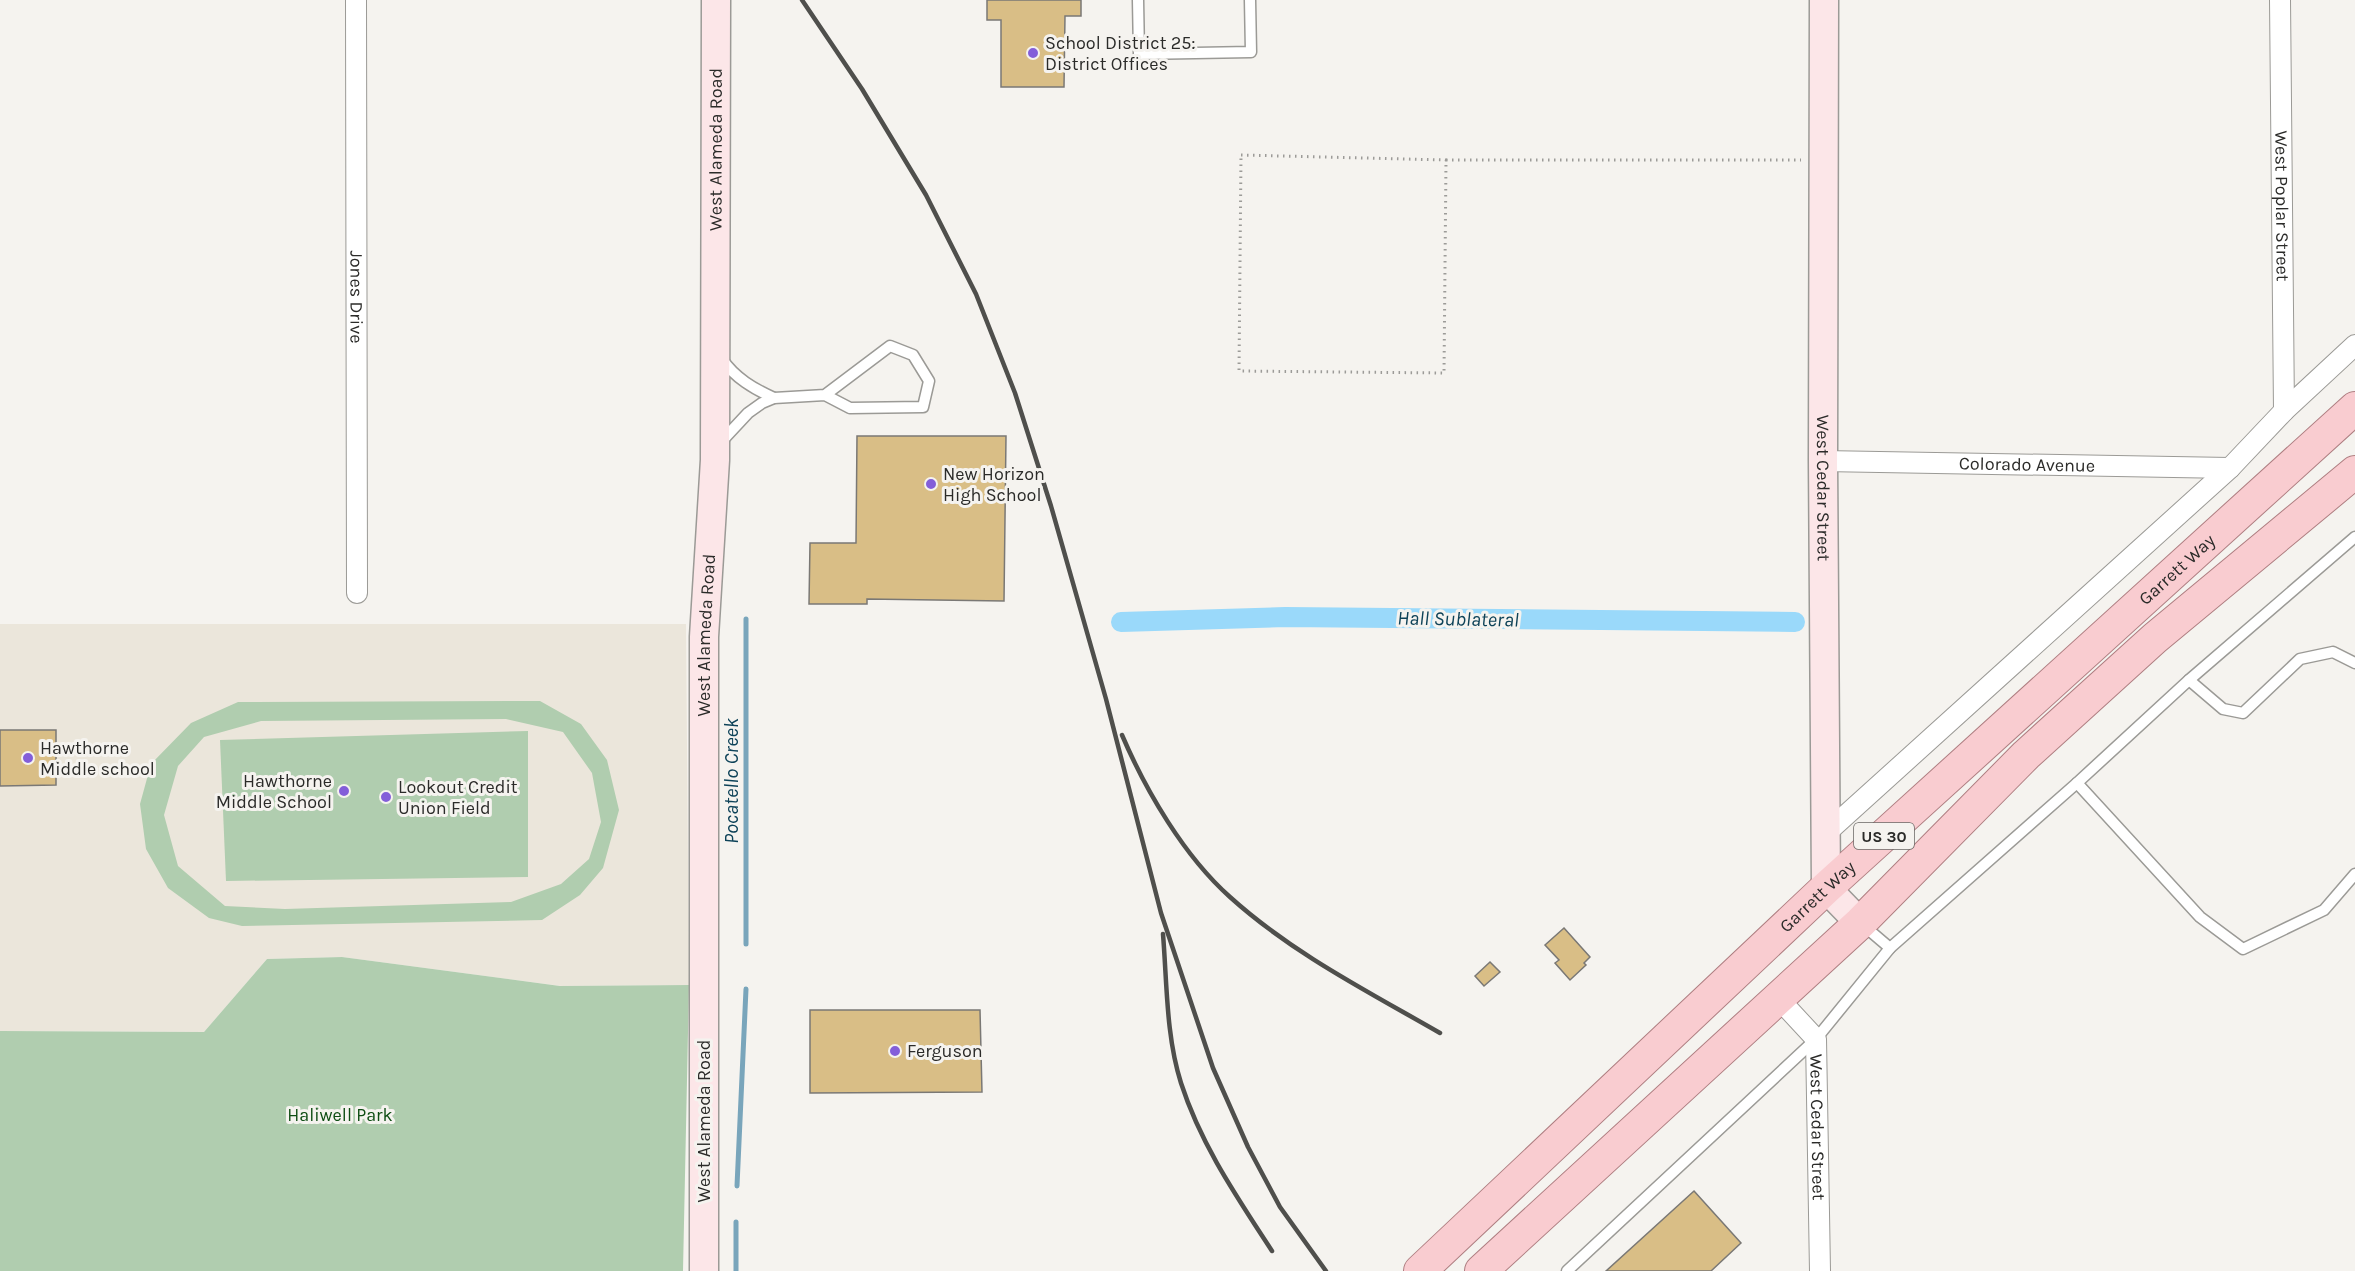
<svg xmlns="http://www.w3.org/2000/svg" width="2355" height="1271" viewBox="0 0 2355 1271" font-family="Karla,sans-serif">
	<rect width="100%" height="100%" fill="#f5f3ef"/>
	<!-- built -->
	<path fill="#ebe6db" d="M0,624H686L689,985L561,986L342,957L267,959L204,1032L0,1031Z"/>
	<!-- green -->
	<g fill="#b0cdaf" fill-rule="evenodd">
		<path d="M540,701L581,724L607,760L619,810L603,868L580,895L542,920L242,926L209,918L168,888L146,849L140,804L151,764L191,723L238,702ZM506,719L563,732L592,773L601,822L589,859L561,884L511,902L285,909L225,906L178,866L164,815L178,766L204,737L261,721Z"/>
		<path d="M528,731V877L226,881L220,740Z"/>
		<path d="M342,957L560,986L689,985L683,1271H0V1031L204,1032L267,959Z"/>
	</g>
	<g fill="none" stroke-linecap="round" stroke-linejoin="round">
		<!-- stream -->
		<g stroke="#79a5bb" stroke-width="5">
			<path d="M746,944V619"/>
			<path d="M737,1186L746,989"/>
			<path d="M736,1222V1271"/>
		</g>
		<!-- canal -->
		<path stroke="#9ad9fa" stroke-width="20" d="M1121,622L1285,617L1795,622"/>
	</g>
	<!-- building -->
	<g fill="#d9be86" stroke="#7a7875" stroke-width="1.5">
		<path d="M987,0H1081V16H1065L1064,87H1001V20H987Z"/>
		<path d="M857,436H1006L1004,601L867,599V604H809L810,543H856Z"/>
		<path d="M0,730H56V785L0,786Z"/>
		<path d="M1564,928L1590,957L1584,963L1586,965L1570,980L1555,963L1559,960L1545,945Z"/>
		<path d="M1490,962L1500,972L1484,986L1475,976Z"/>
		<path d="M810,1010H980L982,1092L810,1093Z"/>
		<path d="M1694,1191L1741,1243L1711,1271H1606Z"/>
	</g>
	<g fill="none" stroke-linecap="round" stroke-linejoin="round">
		<!-- lane casing -->
		<g stroke="#9b9a96" stroke-width="13">
			<g id="lane">
				<path d="M1138,0L1139,54L1251,52L1250,0"/>
				<path d="M722,359C735,378 754,389 774,398"/>
				<path d="M720,443L748,413L762,403L774,398L825,395L850,408L923,407L929,381L913,355L890,346L825,395"/>
				<path d="M2189,680L2223,709L2243,713L2300,659L2333,652L2355,663"/>
				<path d="M2077,783L2200,917L2243,949L2324,910L2355,874"/>
				<path d="M1863,925L1890,948"/>
				<path d="M1567,1271L1816,1039L1890,948L2077,783L2189,680L2355,537"/>
			</g>
		</g>
		<!-- street casing -->
		<g stroke="#9b9a96" stroke-width="22">
			<g id="street">
				<path id="s1" d="M356,0L357,593"/>
				<path id="s2" d="M2280,0L2284,411"/>
				<path id="s3" d="M1823,461L2230,468"/>
				<path d="M1825,834L2230,468L2284,411L2355,345"/>
				<path id="s4" d="M1778,998L1816,1039L1820,1271"/>
			</g>
		</g>
		<!-- secondary casing -->
		<g stroke="#9b9a96" stroke-width="31">
			<g id="secondary">
				<path id="s5" d="M1824,0L1823,461L1826,888L1860,923"/>
				<path id="s6" d="M704,1271V637L715,460L716,0"/>
			</g>
		</g>
		<!-- primary casing -->
		<g stroke="#ae7e81" stroke-width="34">
			<g id="primary">
				<path id="s7" d="M1420,1271L1826,888L2355,408"/>
				<path d="M1481,1271L1860,923L2026,755L2155,638L2355,472"/>
			</g>
		</g>
		<!-- path -->
		<g stroke="#9c9b98" stroke-width="3" stroke-dasharray="1.5 4.5" stroke-linecap="butt">
			<path d="M1241,155L1446,160L1444,373L1239,371Z"/>
			<path d="M1446,160H1801"/>
		</g>
		<!-- lane -->
		<use href="#lane" stroke="#fff" stroke-width="10"/>
		<!-- street -->
		<use href="#street" stroke="#fff" stroke-width="20"/>
		<!-- secondary -->
		<use href="#secondary" stroke="#fce6e8" stroke-width="28"/>
		<!-- primary -->
		<use href="#primary" stroke="#f9ccd0" stroke-width="32"/>
		<!-- rail -->
		<g stroke="#4f4f4c" stroke-width="4.5">
			<path d="M802,0L862,89L926,195L976,294L1015,393L1051,506L1106,699L1161,913L1213,1068L1248,1147L1280,1207L1326,1271"/>
			<path d="M1122,735C1146,791 1184,856 1230,897C1292,953 1367,991 1440,1033"/>
			<path d="M1163,934C1167,983 1166,1036 1181,1083C1201,1145 1237,1197 1272,1251"/>
		</g>
	</g>
	<!-- markers -->
	<g fill="#835ed9" stroke="#f5f3ef" stroke-width="2">
		<circle cx="1033" cy="53" r="6"/>
		<circle cx="931" cy="484" r="6"/>
		<circle cx="28" cy="758" r="6"/>
		<circle cx="344" cy="791" r="6"/>
		<circle cx="386" cy="797" r="6"/>
		<circle cx="895" cy="1051" r="6"/>
	</g>
	<g text-anchor="middle" dominant-baseline="central" stroke-width="6" stroke-linejoin="round" paint-order="stroke">
		<!-- shield labels -->
		<rect fill="#f5f3ef" stroke="#686764" stroke-width="1.5" x="1854" y="823" width="60" height="26" rx="4.5"/>
		<g font-size="16" font-weight="bold" fill="#2b2b29">
			<text x="1884" y="836">US 30</text>
		</g>
		<!-- poi labels -->
		<g font-size="18" fill="#2b2b29" stroke="#f5f3ef" text-anchor="start">
			<text x="1045" y="43">School District 25:<tspan x="1045" dy="21">District Offices</tspan></text>
			<text x="943" y="474">New Horizon<tspan x="943" dy="21">High School</tspan></text>
			<text x="40" y="748">Hawthorne<tspan x="40" dy="21">Middle school</tspan></text>
			<text x="332" y="781" text-anchor="end">Hawthorne<tspan x="332" dy="21">Middle School</tspan></text>
			<text x="398" y="787">Lookout Credit<tspan x="398" dy="21">Union Field</tspan></text>
			<text x="907" y="1051">Ferguson</text>
		</g>
		<!-- street labels -->
		<g font-size="18" fill="#2b2b29" stroke="#f5f3ef">
			<text stroke="none"><textPath href="#s6" startOffset="1122">West Alameda Road</textPath></text>
			<text stroke="none"><textPath href="#s2" startOffset="206">West Poplar Street</textPath></text>
			<text stroke="none"><textPath href="#s1" startOffset="297">Jones Drive</textPath></text>
			<text stroke="none"><textPath href="#s3" startOffset="204">Colorado Avenue</textPath></text>
			<text stroke="none"><textPath href="#s5" startOffset="488">West Cedar Street</textPath></text>
			<text stroke="none"><textPath href="#s7" startOffset="1032">Garrett Way</textPath></text>
			<text stroke="none"><textPath href="#s6" startOffset="636">West Alameda Road</textPath></text>
			<text stroke="none"><textPath href="#s7" startOffset="546">Garrett Way</textPath></text>
			<text transform="translate(704 1121) rotate(-90)">West Alameda Road</text>
			<text stroke="none"><textPath href="#s4" startOffset="144">West Cedar Street</textPath></text>
		</g>
		<!-- park labels -->
		<g font-size="18" fill="#0e4d13" stroke="#f5f3ef">
			<text x="340" y="1115">Haliwell Park</text>
		</g>
		<!-- water labels -->
		<g font-size="20" font-style="italic" fill="#0d4258" stroke="#f5f3ef">
			<text transform="translate(1458 619) rotate(1)">Hall Sublateral</text>
			<text transform="translate(731 781) rotate(-90)">Pocatello Creek</text>
		</g>
	</g>
</svg>
